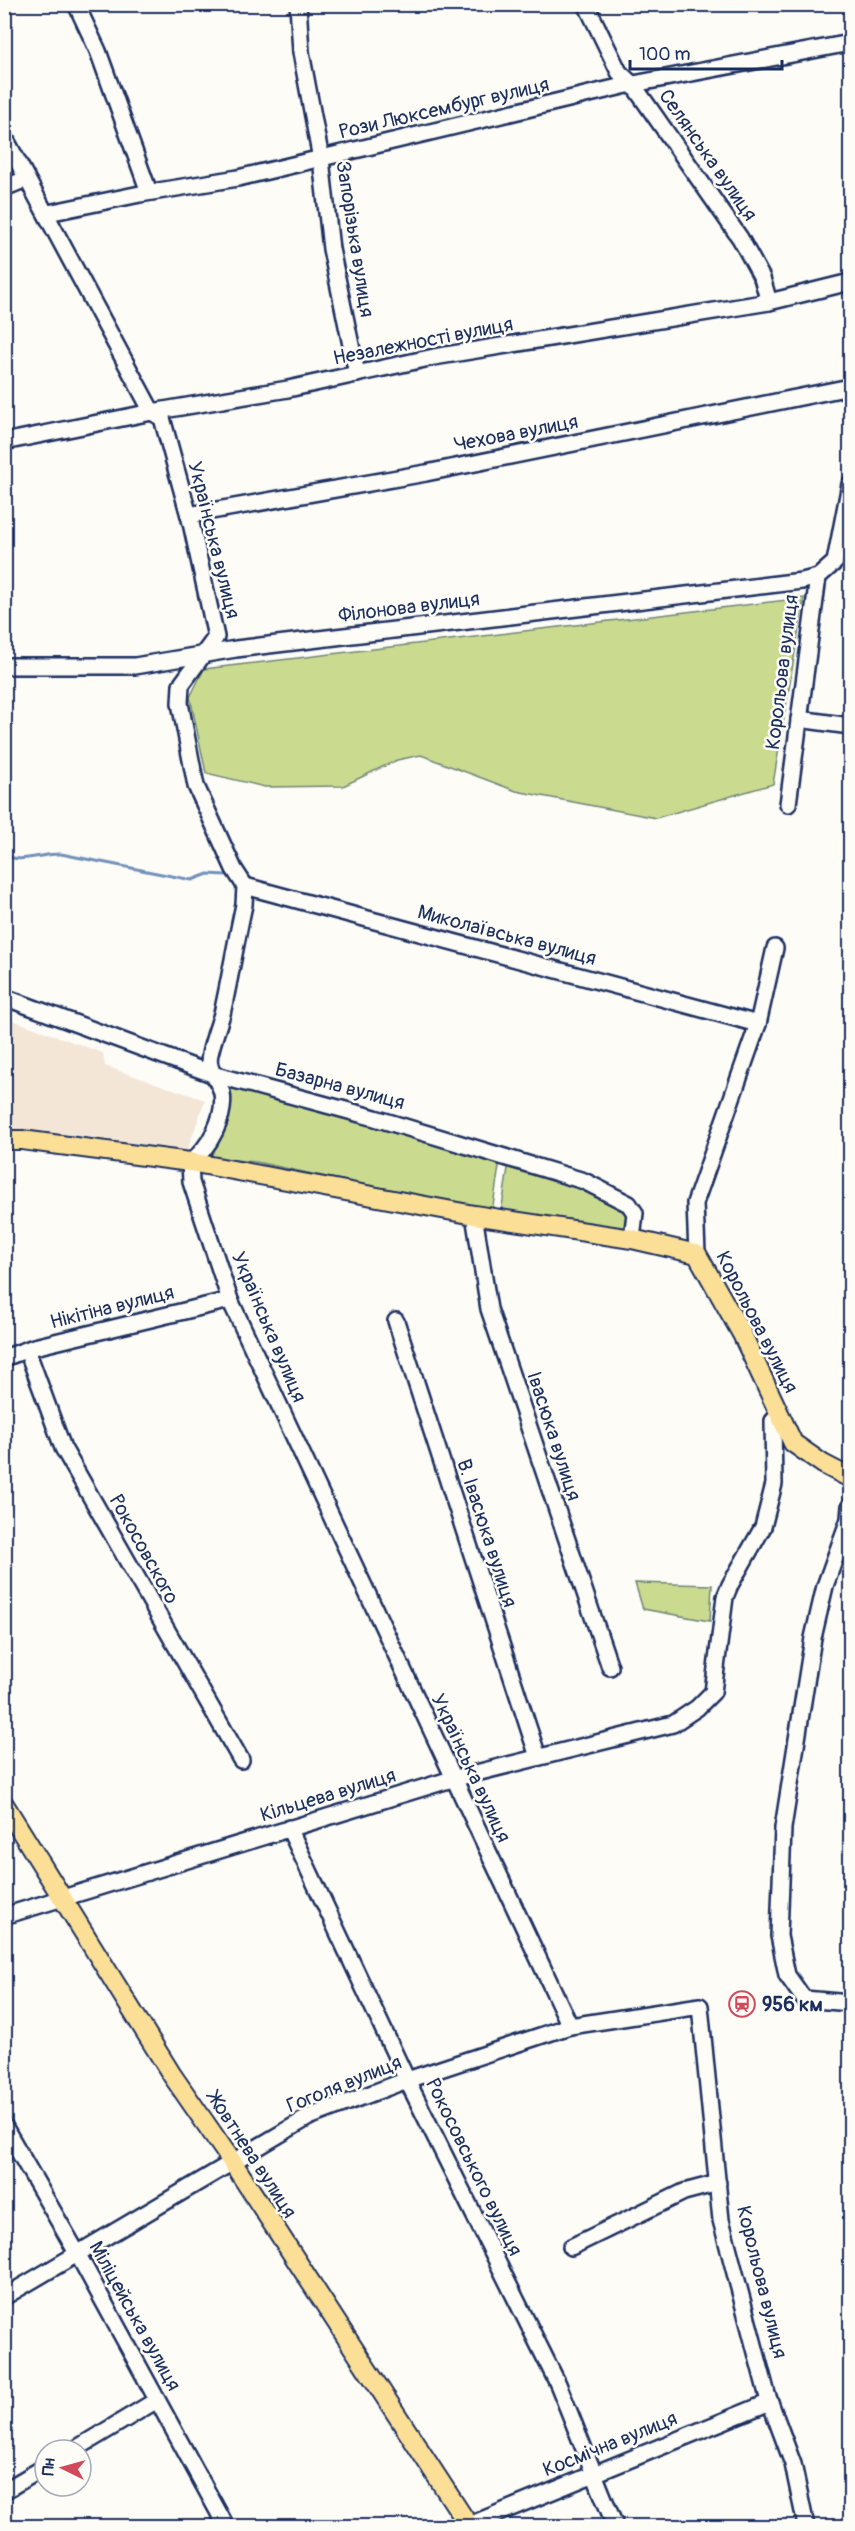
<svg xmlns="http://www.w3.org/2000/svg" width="855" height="2531" viewBox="0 0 855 2531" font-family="Pangolin,sans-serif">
	<rect width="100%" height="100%" fill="#fdfcf7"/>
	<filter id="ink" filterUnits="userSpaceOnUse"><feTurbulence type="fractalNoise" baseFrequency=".0167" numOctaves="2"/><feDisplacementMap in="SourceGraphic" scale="12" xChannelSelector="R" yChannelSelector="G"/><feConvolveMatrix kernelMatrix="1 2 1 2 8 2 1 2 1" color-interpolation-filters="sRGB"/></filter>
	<g filter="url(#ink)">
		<!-- built -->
		<path fill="#f3e6d7" d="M4,1017L103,1053L105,1066L205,1100L187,1151L5,1132Z"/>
		<!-- green -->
		<g fill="#cadb90" stroke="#728577" stroke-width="1.5">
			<path d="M804,598L773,784L656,818L516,791L421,755L397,760L343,786L265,787L206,773L190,697L204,669Z"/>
			<path d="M223,1081L500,1160L492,1212L256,1162L211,1158Z"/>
			<path d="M509,1162L541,1170L627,1207L631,1217L627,1233L501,1213Z"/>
			<path d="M635,1583L712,1585L710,1621L643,1609Z"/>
		</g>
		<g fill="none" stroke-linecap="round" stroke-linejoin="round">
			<!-- stream -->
			<path stroke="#7291b9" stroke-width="3" d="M4,854C17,865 43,853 61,854L192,880L208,874L226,875"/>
			<!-- minor casing -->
			<g stroke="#1b2f5e" stroke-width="20">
				<g id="minor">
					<path d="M76,4L98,51L149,192"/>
					<path d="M298,4L301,52L321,159L331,249L357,374"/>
					<path d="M586,4L619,72L634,86L740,238L762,278L769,302"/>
					<path d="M4,136L152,412L162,418L191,523L216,637L181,685L180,703L196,786L234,869L245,886L244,905C236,941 230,978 222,1014C218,1027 213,1040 210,1054C206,1069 219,1080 222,1093C226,1117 209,1149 190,1162L191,1182L230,1300L570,2026"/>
					<path d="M4,188L26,179"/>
					<path d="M48,213L140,194L238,178L623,86L850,43"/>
					<path d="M4,442L152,412L288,389L434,357L769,302L850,282"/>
					<path d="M189,515L426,473L850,387"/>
					<path d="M4,666H135L236,649L802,581L818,577L835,562L850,484"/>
					<path d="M799,719L850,726"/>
					<path d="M788,804L818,577"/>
					<path d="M245,886L758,1024"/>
					<path d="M4,997L212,1074L375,1118L584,1181L629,1204L635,1213L632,1239"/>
					<path d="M474,1215L489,1309L610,1667"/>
					<path d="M697,1254L695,1203L758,1024L775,948"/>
					<path d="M396,1321L538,1757"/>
					<path d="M27,1350L63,1448L241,1760"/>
					<path d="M4,1358L34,1347L230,1300"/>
					<path d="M850,1506L849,1519L825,1586L813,1638L783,1828L779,1936L787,1975L804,1999L850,2003"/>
					<path d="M289,1828L407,2080L558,2384L615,2526"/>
					<path d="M4,1916L452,1779L673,1724L697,1708L713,1692L725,1597L730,1585L763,1527L774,1484L773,1421L779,1416"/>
					<path d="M4,2126L77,2253L226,2526"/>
					<path d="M571,2247L684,2192L718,2183"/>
					<path d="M4,2297L309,2117L407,2080L570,2026L700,2006L721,2220L767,2394L793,2464L806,2526"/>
					<path d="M74,2450L157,2400"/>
					<path d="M4,2491L45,2467"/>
					<path d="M467,2526L770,2402"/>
				</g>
			</g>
			<!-- major casing -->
			<g stroke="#1b2f5e" stroke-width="22">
				<g id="major">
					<path d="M4,1140H22L190,1162L474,1215L632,1239L697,1254L742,1334L793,1443L823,1464L850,1478"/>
					<path d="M4,1804L172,2075L233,2163L469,2526"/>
				</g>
			</g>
			<!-- minor -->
			<use href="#minor" stroke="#fdfcf7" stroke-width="15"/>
			<!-- major -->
			<use href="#major" stroke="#fbdf96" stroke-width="18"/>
		</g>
	</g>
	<!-- icons -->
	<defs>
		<g id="station-ring" transform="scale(1.35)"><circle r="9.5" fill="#fdfcf7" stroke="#d1495b" stroke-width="1.5"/><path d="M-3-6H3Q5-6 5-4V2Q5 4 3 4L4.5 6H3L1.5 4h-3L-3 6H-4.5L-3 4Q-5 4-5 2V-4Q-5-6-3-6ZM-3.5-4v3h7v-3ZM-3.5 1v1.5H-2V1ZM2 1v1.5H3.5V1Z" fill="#d1495b"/></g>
	</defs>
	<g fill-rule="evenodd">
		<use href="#station-ring" x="742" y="2004"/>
	</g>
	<g text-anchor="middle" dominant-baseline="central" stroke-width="5" stroke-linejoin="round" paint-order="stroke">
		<!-- street labels -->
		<g font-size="20" fill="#1b2f5e" stroke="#fdfcf7">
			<text transform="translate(444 108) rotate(-13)">Рози Люксембург вулиця</text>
			<text transform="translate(708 155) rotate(55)">Селянська вулиця</text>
			<text transform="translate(355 239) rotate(81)">Запорізька вулиця</text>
			<text transform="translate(423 341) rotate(-11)">Незалежності вулиця</text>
			<text transform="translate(516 433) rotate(-11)">Чехова вулиця</text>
			<text transform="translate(214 540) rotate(76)">Українська вулиця</text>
			<text transform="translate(409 607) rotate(-7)">Філонова вулиця</text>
			<text transform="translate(782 672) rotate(-83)">Корольова вулиця</text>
			<text transform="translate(507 935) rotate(15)">Миколаївська вулиця</text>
			<text transform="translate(340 1086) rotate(15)">Базарна вулиця</text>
			<text transform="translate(112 1307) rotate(-14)">Нікітіна вулиця</text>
			<text transform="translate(757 1322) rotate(63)">Корольова вулиця</text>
			<text transform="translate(269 1327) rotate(67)">Українська вулиця</text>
			<text transform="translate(554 1436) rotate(72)">Івасюка вулиця</text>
			<text transform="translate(487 1533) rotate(72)">В. Івасюка вулиця</text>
			<text transform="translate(144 1549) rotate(61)">Рокосовского</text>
			<text transform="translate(471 1768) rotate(65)">Українська вулиця</text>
			<text transform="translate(328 1795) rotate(-17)">Кільцева вулиця</text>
			<text transform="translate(344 2084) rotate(-22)">Гоголя вулиця</text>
			<text transform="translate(252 2155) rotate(57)">Жовтнева вулиця</text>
			<text transform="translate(474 2167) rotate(64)">Рокосовського вулиця</text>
			<text transform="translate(762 2282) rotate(76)">Корольова вулиця</text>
			<text transform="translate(135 2316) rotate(61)">Міліцейська вулиця</text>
			<text transform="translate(610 2444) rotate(-22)">Космічна вулиця</text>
		</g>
		<!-- poi labels -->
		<g font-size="20" font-weight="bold" fill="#1b2f5e" stroke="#fdfcf7" text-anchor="start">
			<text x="762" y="2004">956 км</text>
		</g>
	</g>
	<!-- margin -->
	<rect width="855" height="2531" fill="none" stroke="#fdfcf7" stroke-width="24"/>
	<rect x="12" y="12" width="831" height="2507" fill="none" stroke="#1b2f5e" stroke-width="2" filter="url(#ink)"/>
	<!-- north arrow -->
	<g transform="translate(63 2468) rotate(275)"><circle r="28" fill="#fdfcf7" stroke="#a3aaba" stroke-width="1.5"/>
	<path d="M0-4.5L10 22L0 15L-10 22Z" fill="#d1495b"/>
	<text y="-9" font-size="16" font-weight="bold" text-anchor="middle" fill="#1b2f5e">Пн</text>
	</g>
	<!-- scale -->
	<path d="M630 60v9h152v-9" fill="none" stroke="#1b2f5e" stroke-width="3"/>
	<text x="639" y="60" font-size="18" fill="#1b2f5e" stroke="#fdfcf7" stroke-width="4.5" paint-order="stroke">100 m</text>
</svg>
